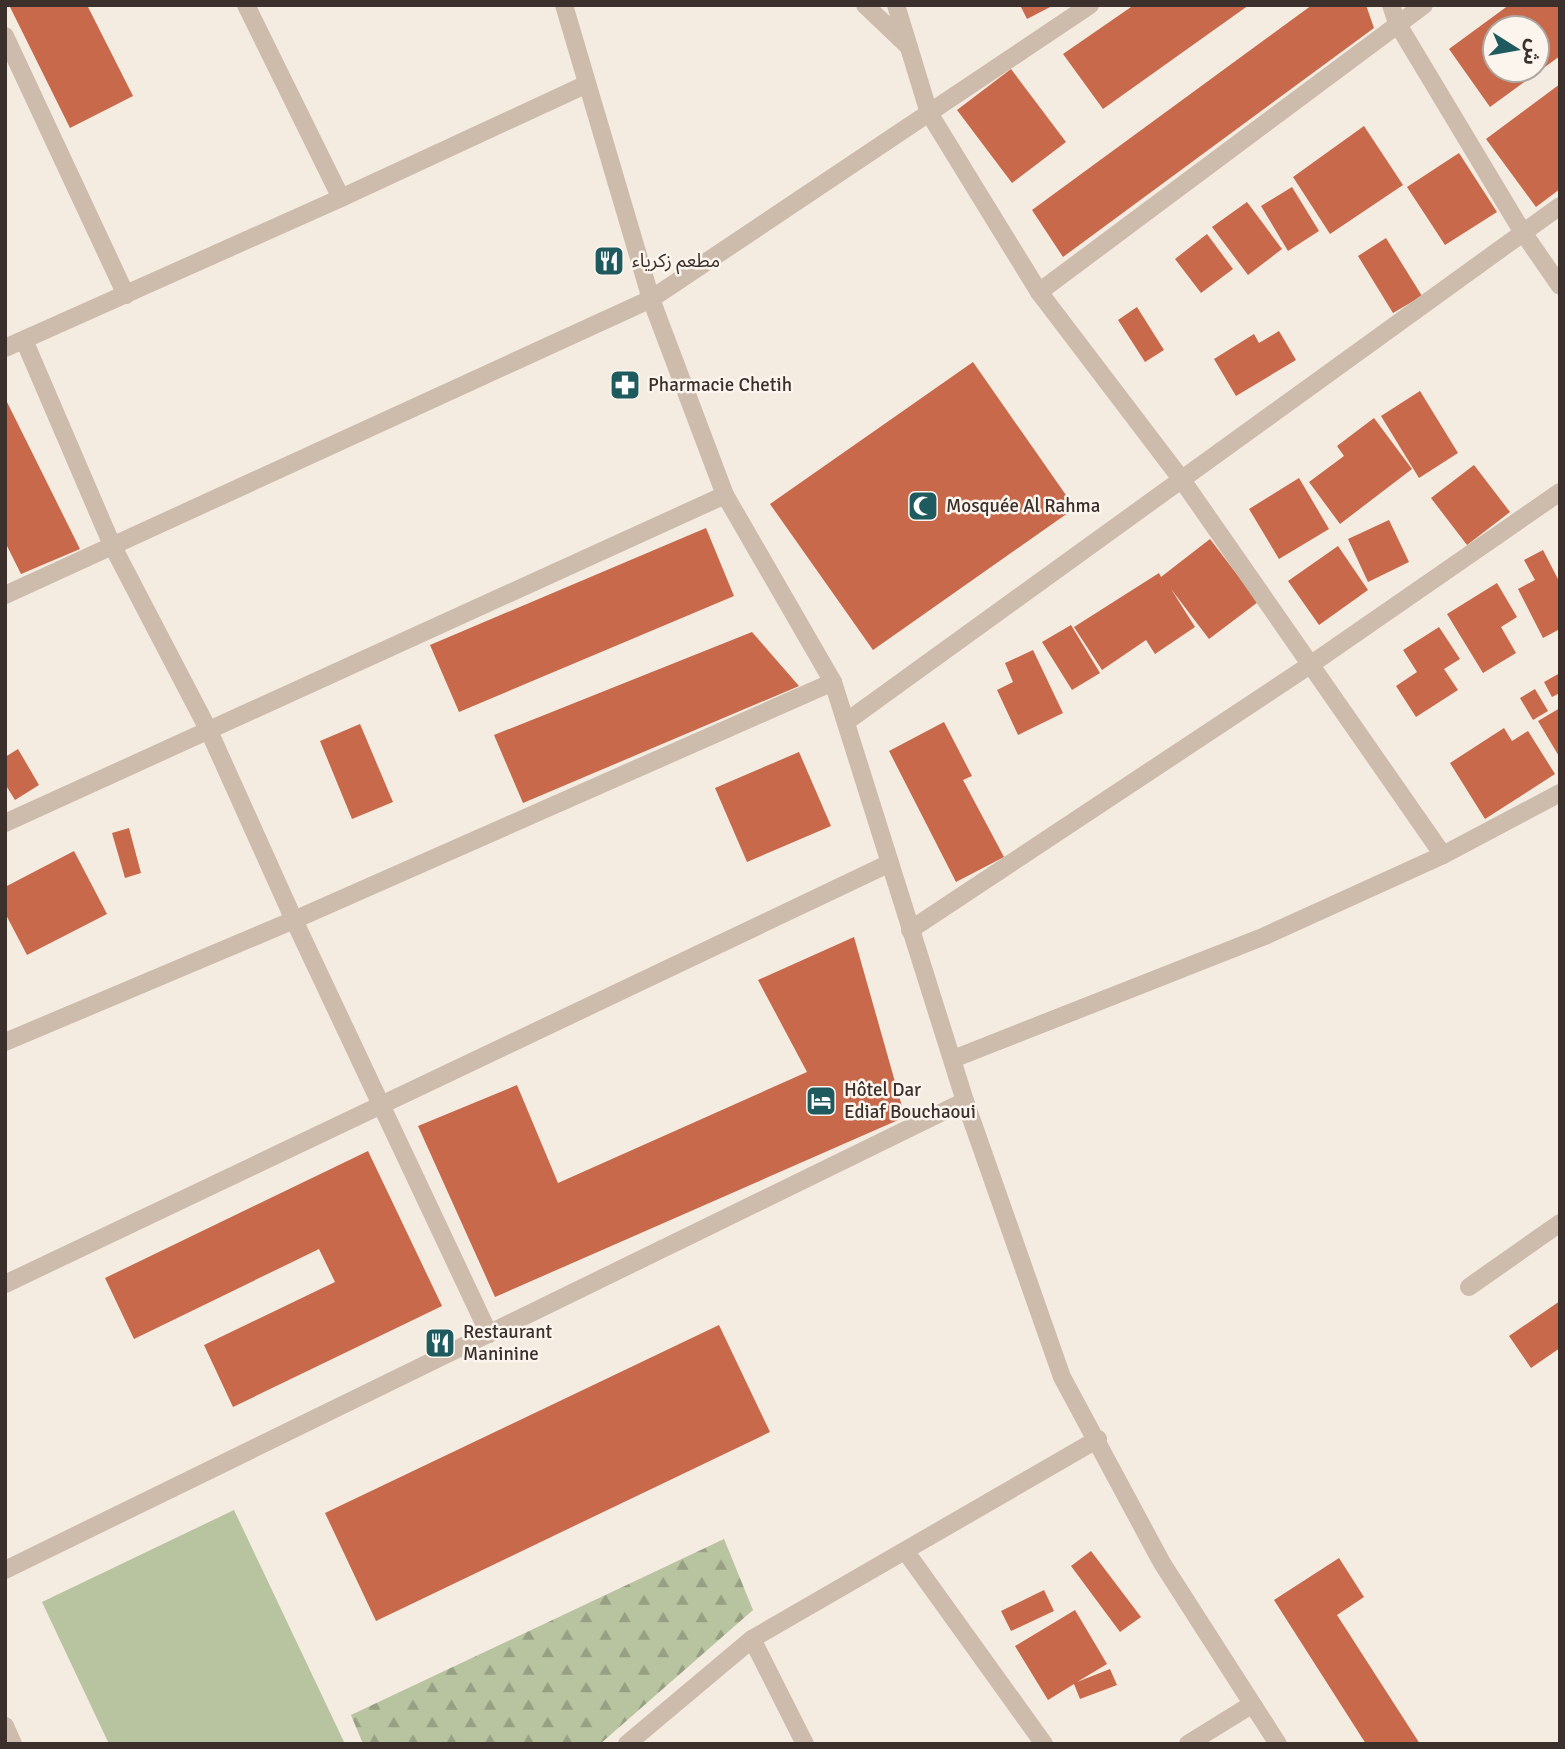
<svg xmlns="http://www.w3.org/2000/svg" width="1565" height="1749" viewBox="0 0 1565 1749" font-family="Signika,'Noto Sans Arabic',sans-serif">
	<defs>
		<pattern id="forest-firs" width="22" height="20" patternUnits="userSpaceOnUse" patternTransform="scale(1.75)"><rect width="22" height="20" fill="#b8c4a0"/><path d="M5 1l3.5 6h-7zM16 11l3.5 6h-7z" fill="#97a083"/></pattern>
	</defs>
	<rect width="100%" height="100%" fill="#f4ebe1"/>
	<!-- green -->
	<path fill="#b8c4a0" d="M234,1510L345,1744H109L42,1602Z"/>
	<!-- forest -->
	<path fill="url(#forest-firs)" d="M724,1539L753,1610L600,1744H363L351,1715Z"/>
	<!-- building -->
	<g fill="#c8694b" fill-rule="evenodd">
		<path d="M9,5H87L133,96L70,128Z"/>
		<path d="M1020,5H1054L1027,19Z"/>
		<path d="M1134,5H1249L1103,109L1063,54Z"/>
		<path d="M1312,5H1366L1374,28L1063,257L1032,210Z"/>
		<path d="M1509,5H1560V56L1490,107L1449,49ZM1495,28H1537V70H1495Z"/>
		<path d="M1011,69L1066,142L1012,183L957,110Z"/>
		<path d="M1560,84V189L1536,207L1486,139Z"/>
		<path d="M1364,126L1403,185L1330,234L1293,177Z"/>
		<path d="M1459,153L1497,212L1445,245L1407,187Z"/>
		<path d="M1292,187L1319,231L1288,251L1261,206Z"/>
		<path d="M1247,202L1282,249L1248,275L1212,227Z"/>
		<path d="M1207,234L1233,269L1201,293L1175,259Z"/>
		<path d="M1386,238L1422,296L1393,313L1358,256Z"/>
		<path d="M1137,307L1164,350L1145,362L1118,320Z"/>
		<path d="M1279,331L1296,360L1236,396L1214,359L1254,334L1259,343Z"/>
		<path d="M973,362L1075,508L873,650L770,504Z"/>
		<path d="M1420,391L1458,453L1419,478L1381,416Z"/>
		<path d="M5,398L80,549L21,574L5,542Z"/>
		<path d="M1374,418L1412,469L1340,524L1309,482L1344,456L1337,446Z"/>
		<path d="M1474,465L1510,512L1467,545L1431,498Z"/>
		<path d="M1299,478L1329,529L1279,559L1249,509Z"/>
		<path d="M1389,520L1409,562L1368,582L1348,539Z"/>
		<path d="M706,528L734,596L459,712L430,645Z"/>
		<path d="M1210,539L1258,602L1209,639L1171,589L1195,627L1155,654L1146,640L1102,670L1074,627L1159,573L1161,577Z"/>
		<path d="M1338,546L1368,590L1319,625L1288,581Z"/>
		<path d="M1543,550L1560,583V629L1543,638L1518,589L1535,580L1524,560Z"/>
		<path d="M1497,583L1517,617L1501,627L1516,653L1483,673L1447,614Z"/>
		<path d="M1071,625L1100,673L1072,690L1042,642Z"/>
		<path d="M1439,627L1460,659L1444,669L1458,690L1416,717L1396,686L1417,672L1403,650Z"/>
		<path d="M752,632L799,686L523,803L494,735Z"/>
		<path d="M1033,650L1063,713L1018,735L997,690L1013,682L1005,663Z"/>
		<path d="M1560,673V693L1552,697L1544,682Z"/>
		<path d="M1535,689L1548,711L1533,720L1520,698Z"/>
		<path d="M1560,708V758L1538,721Z"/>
		<path d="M944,722L972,776L963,780L1004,857L956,882L889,751Z"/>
		<path d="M360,724L393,802L352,819L320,741Z"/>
		<path d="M1504,728L1512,741L1528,731L1555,774L1485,819L1450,763Z"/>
		<path d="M18,749L39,785L15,800L5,784V757Z"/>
		<path d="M799,752L831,826L747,862L715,788Z"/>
		<path d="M129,828L141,873L125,878L112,833Z"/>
		<path d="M74,851L107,914L27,955L5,913V887Z"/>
		<path d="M854,937L905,1117L495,1297L418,1126L517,1085L558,1183L807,1072L758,980Z"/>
		<path d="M368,1151L442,1306L233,1407L204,1345L335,1282L319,1249L134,1339L105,1278Z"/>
		<path d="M1560,1301V1348L1531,1368L1509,1336Z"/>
		<path d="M719,1325L770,1432L376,1621L325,1513Z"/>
		<path d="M1091,1551L1141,1617L1120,1632L1071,1566Z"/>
		<path d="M1339,1558L1364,1597L1337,1615L1420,1744H1366L1274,1600Z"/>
		<path d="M1044,1590L1054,1611L1011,1631L1001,1611Z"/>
		<path d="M1075,1610L1107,1664L1077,1682L1110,1669L1117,1685L1080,1699L1074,1684L1048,1700L1015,1646Z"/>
	</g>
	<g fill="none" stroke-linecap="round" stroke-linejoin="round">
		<!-- service -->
		<path stroke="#cdbbac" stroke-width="18" d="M865,5L909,47"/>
		<!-- minor -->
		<g stroke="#cdbbac" stroke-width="18">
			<path d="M246,5L341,198"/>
			<path d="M896,5L929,113L1039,292L1182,480L1443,855"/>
			<path d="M1391,5L1397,23L1522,231L1560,286"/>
			<path d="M5,36L126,295"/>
			<path d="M1039,292L1424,5"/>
			<path d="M24,340L112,545L209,731L294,920L489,1334"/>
			<path d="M5,348L341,198L587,84"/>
			<path d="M5,595L651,299L1090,5"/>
			<path d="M846,722L1560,206"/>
			<path d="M5,823L725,495"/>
			<path d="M910,930L1310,665L1560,492"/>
			<path d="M5,1042L294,920L833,682"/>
			<path d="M953,1059L1265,936L1443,855L1560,793"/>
			<path d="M965,1101L1062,1377L1162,1563L1278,1744"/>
			<path d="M5,1284L890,863"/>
			<path d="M1469,1287L1560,1223"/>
			<path d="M906,1552L1044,1744"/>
			<path d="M752,1639L805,1744"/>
			<path d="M5,1726L13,1744"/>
			<path d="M627,1744L752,1639L1098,1439"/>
			<path d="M1188,1744L1251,1705"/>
		</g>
		<!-- tertiary -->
		<path stroke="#cdbbac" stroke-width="18" d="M5,1570L965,1101L833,682L725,495L651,299L564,5"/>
	</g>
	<!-- icons -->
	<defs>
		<g id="restaurant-square" transform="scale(1.575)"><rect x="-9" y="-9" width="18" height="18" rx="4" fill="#1f5a5e" stroke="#fbf5ee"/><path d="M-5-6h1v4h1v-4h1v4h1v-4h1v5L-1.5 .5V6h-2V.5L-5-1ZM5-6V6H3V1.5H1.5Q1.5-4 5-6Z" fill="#fff"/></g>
		<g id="pharmacy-square" transform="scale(1.575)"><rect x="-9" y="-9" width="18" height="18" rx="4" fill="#1f5a5e" stroke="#fbf5ee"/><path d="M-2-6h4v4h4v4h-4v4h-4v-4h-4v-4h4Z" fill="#fff"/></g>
		<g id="mosque-square" transform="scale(1.575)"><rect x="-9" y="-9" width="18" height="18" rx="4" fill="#1f5a5e" stroke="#fbf5ee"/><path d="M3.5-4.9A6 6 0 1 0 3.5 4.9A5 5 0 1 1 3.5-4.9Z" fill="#fff"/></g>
		<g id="hotel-square" transform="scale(1.575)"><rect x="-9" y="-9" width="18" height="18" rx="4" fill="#1f5a5e" stroke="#fbf5ee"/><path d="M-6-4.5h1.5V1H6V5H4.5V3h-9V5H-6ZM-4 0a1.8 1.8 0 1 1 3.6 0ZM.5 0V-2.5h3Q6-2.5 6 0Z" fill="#fff"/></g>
	</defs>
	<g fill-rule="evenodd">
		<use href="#restaurant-square" x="609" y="261"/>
		<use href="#pharmacy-square" x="625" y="385"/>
		<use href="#mosque-square" x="923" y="506"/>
		<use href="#hotel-square" x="821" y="1101"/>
		<use href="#restaurant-square" x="440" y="1343"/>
	</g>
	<g text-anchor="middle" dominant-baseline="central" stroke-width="5" stroke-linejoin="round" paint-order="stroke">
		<!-- poi labels -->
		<g font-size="19" fill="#3b302b" stroke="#fbf5ee" text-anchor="start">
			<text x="632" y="261">مطعم زكرياء</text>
			<text x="648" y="385">Pharmacie Chetih</text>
			<text x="946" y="506">Mosquée Al Rahma</text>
			<text x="844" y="1090">Hôtel Dar<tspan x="844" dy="22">Ediaf Bouchaoui</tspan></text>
			<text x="463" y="1332">Restaurant<tspan x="463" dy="22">Maninine</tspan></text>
		</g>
	</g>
	<!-- border -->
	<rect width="1565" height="1749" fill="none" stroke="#3b302b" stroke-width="14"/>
	<!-- north arrow -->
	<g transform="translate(1516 49) rotate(101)"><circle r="33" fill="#fbf5ee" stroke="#aea6a0" stroke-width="2"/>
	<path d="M0-5L12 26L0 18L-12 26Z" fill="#1f5a5e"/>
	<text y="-10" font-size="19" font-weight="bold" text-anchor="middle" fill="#3b302b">ش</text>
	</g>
</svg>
